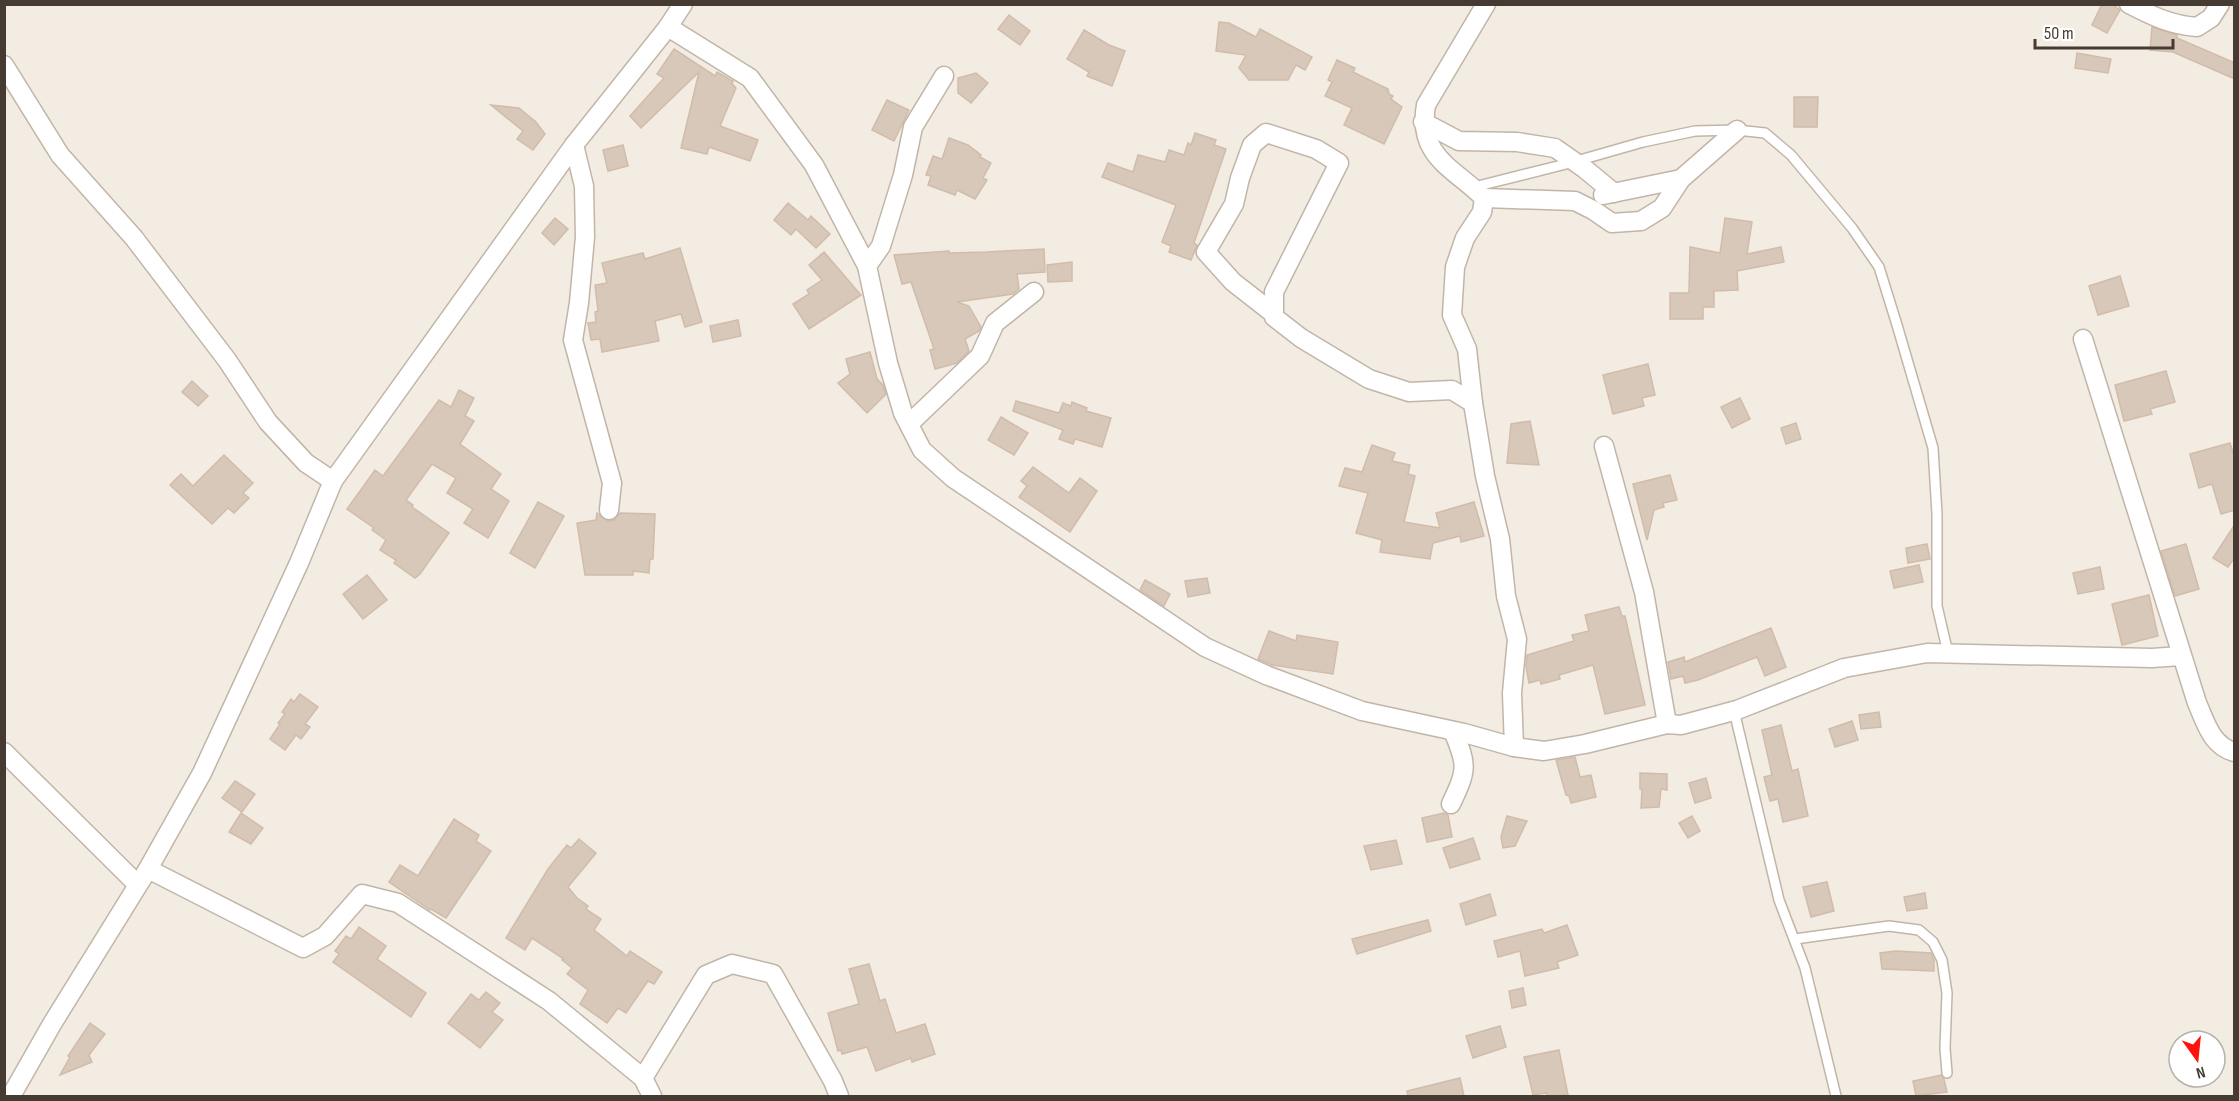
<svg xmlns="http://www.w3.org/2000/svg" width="2239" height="1101" viewBox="0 0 2239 1101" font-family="'Sofia Sans Condensed',sans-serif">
	<rect width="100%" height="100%" fill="#f3ece2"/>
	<!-- building -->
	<g fill="#d8c8ba" stroke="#d1bcaa" stroke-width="1.5">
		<path d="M2102,4H2112L2120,10L2107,33L2092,25Z"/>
		<path d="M1009,15L1030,31L1020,45L998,29Z"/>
		<path d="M1219,22L1229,23L1256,37L1260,29L1312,57L1305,70L1296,65L1288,80H1249L1239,68L1246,55L1216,51Z"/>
		<path d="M2152,27L2177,35V38L2235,63V79L2173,52L2150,50Z"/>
		<path d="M1084,30L1109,45L1125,51L1112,86L1087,76L1089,72L1067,59Z"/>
		<path d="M674,49L715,76L717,72L733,81L732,84L736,88L720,126L758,140L750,161L709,147L707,154L681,148L699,72L641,128L630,116L664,78L657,74Z"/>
		<path d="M2077,53L2111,59L2108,73L2075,68Z"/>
		<path d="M1337,60L1355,68L1353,72L1388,89L1389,94L1393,96L1391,99L1402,107L1384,144L1344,125L1352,108L1325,96L1332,82L1328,80Z"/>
		<path d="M976,73L988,83L971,103L958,93V78Z"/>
		<path d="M1794,97H1818L1817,127H1794Z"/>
		<path d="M887,100L909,110L894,141L872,130Z"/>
		<path d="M491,105L519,108L536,122L545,134L533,150L517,139L523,131Z"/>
		<path d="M1195,133L1216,140L1214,145L1226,149L1194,243L1197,245L1191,260L1169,252L1171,246L1162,242L1176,205L1102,177L1108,163L1133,172L1138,155L1165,162L1169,150L1184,155L1188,143L1191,145Z"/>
		<path d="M949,138L968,145L981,155L980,157L991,163L983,178L987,180L975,199L957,190L955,195L928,185L931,176L926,175L933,156L942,159Z"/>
		<path d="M623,145L628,166L608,171L603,150Z"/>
		<path d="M788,203L808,220L811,216L830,234L816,248L796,229L791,235L774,220Z"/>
		<path d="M555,218L568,229L554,245L542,233Z"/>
		<path d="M1725,218L1752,222L1747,254L1781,247L1784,262L1737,271L1738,290L1714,291V307H1703V319H1670V293H1689L1690,247L1720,253Z"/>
		<path d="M680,248L702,322L685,327L681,314L655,321L659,341L602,352L600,339L591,340L588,323L596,322L595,312L598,311L595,285L607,283L602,263L643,253L645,259Z"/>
		<path d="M1044,249L1045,272L1017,274L1019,289L1013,294L957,302L969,306L981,327L979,331L965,339L969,351L957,363L935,369L930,350L934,349L911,282L902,284L894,255L949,251V253L986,252Z"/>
		<path d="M824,252L861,295L809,329L793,304L809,294L807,290L822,280L809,265Z"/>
		<path d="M1072,262V281L1048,282L1047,265Z"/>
		<path d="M2120,276L2129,306L2098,315L2089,286Z"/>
		<path d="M738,320L741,336L713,342L710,326Z"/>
		<path d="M870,352L877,379L883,385L886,394L867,413L838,383L850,374L846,359Z"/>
		<path d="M1648,364L1655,395L1642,398L1644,406L1613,414L1603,375Z"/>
		<path d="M2166,371L2175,402L2150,409L2152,414L2124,421L2115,385Z"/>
		<path d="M192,381L208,396L198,406L182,392Z"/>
		<path d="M459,390L474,398L465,416L474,421L460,444L501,474L491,489L509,501L488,538L464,523L473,509L447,493L456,478L432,464L406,500L413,505L412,507L449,533L420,574L415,578L394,563L396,560L380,550L386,540L372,530L374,528L347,509L375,470L383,476L439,400L451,407Z"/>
		<path d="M1740,398L1750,419L1732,428L1721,407Z"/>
		<path d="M1016,401L1059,413L1063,403L1071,406L1072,402L1087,408L1086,411L1111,418L1102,447L1075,439L1073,444L1059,439L1063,430L1013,411Z"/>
		<path d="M1001,417L1028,433L1014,455L988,440Z"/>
		<path d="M1530,421L1539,465L1507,463L1511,424Z"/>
		<path d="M1796,423L1801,439L1786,444L1781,428Z"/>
		<path d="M2230,443L2235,458V510L2221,514L2212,484L2199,488L2190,454Z"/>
		<path d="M1372,445L1395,453L1392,461L1410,465L1408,474L1415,476L1404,522L1440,528L1436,513L1474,502L1484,536L1461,542L1460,536L1433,543L1430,559L1380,552L1382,540L1356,533L1368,493L1339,486L1345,468L1362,472Z"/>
		<path d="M224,455L253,483L243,493L249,498L234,513L228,508L212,524L170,485L181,474L193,486Z"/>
		<path d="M1033,467L1069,493L1080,478L1097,491L1070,532L1019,497L1027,486L1021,481Z"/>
		<path d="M1670,475L1677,500L1663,503L1664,507L1654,510L1647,540L1633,484Z"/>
		<path d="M538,502L564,516L535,568L510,553Z"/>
		<path d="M597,513L608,521L614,520L620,513L655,514L653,559H650L649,573L633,571V575H585L577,523L596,520Z"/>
		<path d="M2235,524V557L2228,567L2213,558Z"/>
		<path d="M1927,544L1930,559L1908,563L1906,548Z"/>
		<path d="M2186,544L2199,589L2175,596L2161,551Z"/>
		<path d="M1919,565L1923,582L1894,588L1890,571Z"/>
		<path d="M2100,567L2104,589L2078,594L2073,573Z"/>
		<path d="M367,575L387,600L363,619L343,594Z"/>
		<path d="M1207,578L1210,593L1188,597L1185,581Z"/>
		<path d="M1145,580L1170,594L1164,606L1140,590Z"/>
		<path d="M2149,595L2158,636L2122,645L2112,604Z"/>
		<path d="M1619,607L1622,616H1625L1645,705L1605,714L1593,665L1559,675L1560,679L1541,684L1540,680L1529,683L1526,666L1527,655L1574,641L1572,635L1589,631L1585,615Z"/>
		<path d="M1771,628L1786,667L1765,676L1757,657L1698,680L1685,683L1683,676L1671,679L1668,662L1684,657L1685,662Z"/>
		<path d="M1269,631L1296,641L1297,635L1338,642L1333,674L1272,665L1258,659Z"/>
		<path d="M300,694L318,707L305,724L310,727L301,739L296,735L285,750L270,739L280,724L278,723L285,714L282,712L291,699L294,702Z"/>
		<path d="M1879,712L1881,727L1861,729L1859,715Z"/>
		<path d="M1852,721L1858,740L1835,747L1829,729Z"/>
		<path d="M1781,725L1792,771L1798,769L1808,816L1783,822L1778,799L1770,801L1764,777L1772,775L1762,730Z"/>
		<path d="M1575,757L1580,777L1591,775L1596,797L1571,803L1569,796L1566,795L1556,760Z"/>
		<path d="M1640,773L1667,774V790L1661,789L1659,807L1641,808L1642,789H1640Z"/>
		<path d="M1706,778L1711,798L1695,803L1689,783Z"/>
		<path d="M235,781L255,794L242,812L222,798Z"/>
		<path d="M241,813L263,828L251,844L229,832Z"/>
		<path d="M1444,813L1448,815L1452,837L1427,842L1422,818Z"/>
		<path d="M1507,816L1527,821L1515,846L1503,848L1501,837Z"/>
		<path d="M1692,816L1700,831L1688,838L1679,823Z"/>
		<path d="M454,819L479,835L476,841L491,851L446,918L431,909L430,910L389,882L400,865L418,876Z"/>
		<path d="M1473,838L1480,859L1450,868L1443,848Z"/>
		<path d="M579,839L596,853L568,887L577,898L588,906L586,909L601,919L594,930L627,956L630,951L662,972L654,984L648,981L626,1013L618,1008L607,1023L580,1004L588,990L567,974L572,968L562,960L564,959L532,938L525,950L506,938L548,869L567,845L571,848Z"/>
		<path d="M1396,840L1402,864L1371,870L1364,846Z"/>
		<path d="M1827,882L1834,911L1811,917L1803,887Z"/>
		<path d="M1925,893L1927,908L1907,911L1904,897Z"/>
		<path d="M1490,894L1496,915L1466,925L1460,904Z"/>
		<path d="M1428,920L1431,931L1357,954L1352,939Z"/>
		<path d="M1567,925L1578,955L1557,962L1559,968L1525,976L1520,951L1498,957L1494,941L1542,929L1544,933Z"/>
		<path d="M359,927L386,946L377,959L426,993L411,1017L333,962L339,954L335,951L346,936L351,939Z"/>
		<path d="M1896,951L1931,953L1934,960V971L1882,969L1880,953Z"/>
		<path d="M869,964L880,1001L885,999L896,1033L925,1024L935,1054L912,1062L911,1058L876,1071L867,1047L842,1054L841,1050L838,1051L828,1013L859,1004L849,969Z"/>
		<path d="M1523,988L1526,1005L1512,1008L1509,991Z"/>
		<path d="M486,992L500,1003L492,1012L503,1020L480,1048L448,1023L471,994L479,1000Z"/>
		<path d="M90,1023L105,1034L89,1055L92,1062L60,1075L70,1057L68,1056Z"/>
		<path d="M1500,1026L1506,1047L1473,1058L1466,1036Z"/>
		<path d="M1559,1050L1568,1095L1548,1096L1546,1093L1533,1095L1524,1057Z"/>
		<path d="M1941,1075L1944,1079L1947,1092L1916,1096L1913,1081Z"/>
		<path d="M1460,1078L1464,1096H1408L1407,1091Z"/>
	</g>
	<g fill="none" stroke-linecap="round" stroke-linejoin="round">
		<!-- lane casing -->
		<g stroke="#c2b5a8" stroke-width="12">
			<g id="lane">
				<path d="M1474,187L1566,164L1643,142L1695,131L1737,130L1765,133L1791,155L1852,228L1879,267L1897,325L1933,448L1937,514V606L1948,653"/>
				<path d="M1737,710L1736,719L1779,900L1805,968L1836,1096"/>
				<path d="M1795,939L1889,926L1919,930L1933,942L1942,960L1947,993L1945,1048L1947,1073"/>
			</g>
		</g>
		<!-- street casing -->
		<g stroke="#c2b5a8" stroke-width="21">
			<g id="street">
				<path d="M1486,4L1426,105C1417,157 1454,168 1484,198L1482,212L1465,238L1455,267L1452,315L1467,349L1473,403L1485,476L1500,539L1506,596L1517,639L1512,693L1514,747"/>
				<path d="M2129,4C2152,16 2171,25 2197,27L2211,18L2220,4"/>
				<path d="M668,27L750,78L814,165L867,266L888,363L903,413L922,450L953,478L1205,647L1266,675L1362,711L1464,733L1514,747L1544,751L1585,744L1667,724L1681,725L1737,710L1844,668L1927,653L2152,658L2181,656"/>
				<path d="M4,65L60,155L134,238L227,360L268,422L306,463L333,481"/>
				<path d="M1423,122L1459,141L1517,142L1555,148L1585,169L1614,193"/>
				<path d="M574,145L584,186L585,237L579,303L573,340L612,483L609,510"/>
				<path d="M1603,195L1681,179"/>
				<path d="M1484,198L1575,201L1593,210L1612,223L1641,221L1662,208L1681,179L1737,130"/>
				<path d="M867,266L881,246L903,175L913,127L944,76"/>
				<path d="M1274,314L1233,282L1206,252L1234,204L1240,178L1252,145L1266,133L1316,149L1339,163L1274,292V317L1301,338L1369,379L1409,392L1452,390L1473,403"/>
				<path d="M2083,339L2197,703C2206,723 2211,745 2234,752"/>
				<path d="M909,424L980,356L995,323L1034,292"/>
				<path d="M1604,446L1644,592L1667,724"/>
				<path d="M4,752L138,885"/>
				<path d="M1451,804C1467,770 1468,766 1453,731"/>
				<path d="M148,869L303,948L325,936L362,894L398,903L549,1001L643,1078L652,1096"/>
				<path d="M643,1078L706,975L732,964L773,974L833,1081L839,1096"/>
				<path d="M11,1096L52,1024L148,869L202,773L299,563L333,481L574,145L668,27L683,4"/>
			</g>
		</g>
		<!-- lane -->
		<use href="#lane" stroke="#fff" stroke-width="9"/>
		<!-- street -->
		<use href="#street" stroke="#fff" stroke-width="18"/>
	</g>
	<!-- border -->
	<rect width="2239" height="1101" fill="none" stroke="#453b32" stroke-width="12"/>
	<!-- north arrow -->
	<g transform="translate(2197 1059) rotate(165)"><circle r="28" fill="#ffffff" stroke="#b5b1ad" stroke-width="1.5"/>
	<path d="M0-4.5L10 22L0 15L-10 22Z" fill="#ff110d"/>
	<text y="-9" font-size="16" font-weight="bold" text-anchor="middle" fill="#453b32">N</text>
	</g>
	<!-- scale -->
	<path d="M2035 39v9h138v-9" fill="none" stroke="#453b32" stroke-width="3"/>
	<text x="2044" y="39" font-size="18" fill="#453b32" stroke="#ffffff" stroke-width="4.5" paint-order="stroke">50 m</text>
</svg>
